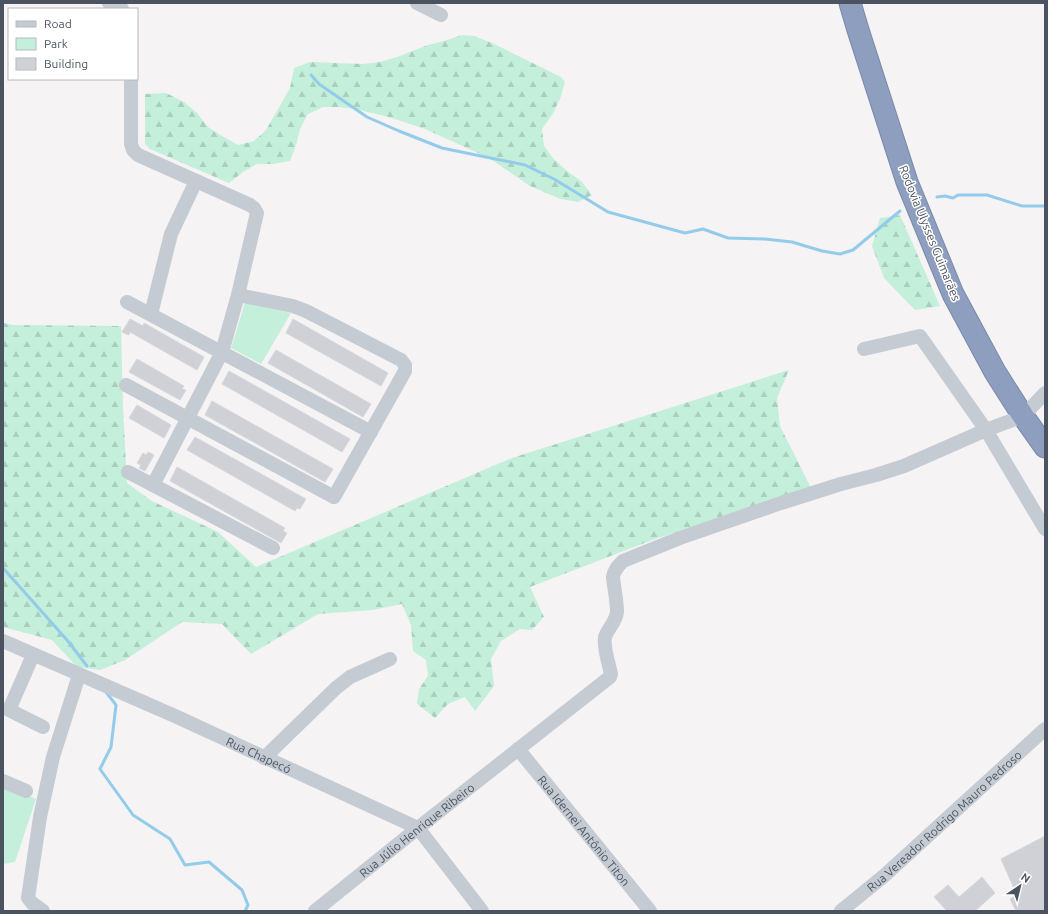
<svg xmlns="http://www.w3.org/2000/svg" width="1048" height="914" viewBox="0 0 1048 914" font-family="Ubuntu,sans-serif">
	<defs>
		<pattern id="forest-firs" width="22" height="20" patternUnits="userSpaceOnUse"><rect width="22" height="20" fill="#c4efdb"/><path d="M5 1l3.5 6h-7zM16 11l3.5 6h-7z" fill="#aacfbe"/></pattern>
	</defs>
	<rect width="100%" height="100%" fill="#f5f3f3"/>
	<!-- green -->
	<g fill="#c4efdb">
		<path d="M245,303L291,313L261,364L231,348Z"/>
		<path d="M3,784L36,799L15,862L3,864Z"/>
	</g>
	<!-- forest -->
	<g fill="url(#forest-firs)">
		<path d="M462,35L474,36L492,43L561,77L565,82L560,99L552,115L542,129L544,146L554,159L567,171L581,181L592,195L578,202L561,199L546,193L530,186L489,158L425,129L389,117L355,109L339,107H323L308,114L300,129L296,145L290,161L273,164H257L243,172L229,183L150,149L145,144V94L166,93L184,102L197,113L208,127L222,136L238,145L254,141L266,130L290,88L294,68L310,62L363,64L380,62L397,57L428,45L444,41Z"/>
		<path d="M900,215L940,306L915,310L884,278L872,246L880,218Z"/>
		<path d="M3,323L14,325L121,326L123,408L127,483L152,501L218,532L256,567L512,458L789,370L777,398L780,426L811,488L655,539L530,587L544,617L532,630L520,629L501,641L491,659L494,686L475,711L465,697L448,704L435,718L417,704L419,689L428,676L426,660L413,651L411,625L402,604L372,610L318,614L251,654L222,624L182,622L125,660L100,670L77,667L52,640L3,627Z"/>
	</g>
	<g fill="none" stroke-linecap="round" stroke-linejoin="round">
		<!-- stream -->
		<g stroke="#93ccea" stroke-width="3">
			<path d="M311,75L319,84L367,117L399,131L442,148L525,165L554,179L608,212L685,233L703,229L728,238L765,239L792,242L822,251L840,254L853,250L900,211"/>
			<path d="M937,197L945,196L953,198L958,195H987L1022,206H1045"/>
			<path d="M3,568L67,640L87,666"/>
			<path d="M106,692L116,705L111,747L100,769L133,815L170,839L185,865L209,862L242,890L248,905L245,911"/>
		</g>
	</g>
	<!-- building -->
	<g fill="#d0d1d7" stroke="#d7d8dd">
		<path d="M130,319L143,326L144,323L204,357L197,370L130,332L129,335L122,332Z"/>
		<path d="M293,319L388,373L381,386L286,333Z"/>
		<path d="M276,350L371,404L363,417L268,363Z"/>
		<path d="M137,359L184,386L182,389L186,390L180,400L129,372Z"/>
		<path d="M229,371L350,439L342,452L222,384Z"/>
		<path d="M212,401L333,469L325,482L205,415Z"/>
		<path d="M137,405L171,425L164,438L129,418Z"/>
		<path d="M195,437L306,499L300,509L297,508L295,511L187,450Z"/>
		<path d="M148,452L154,455L145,471L139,468L141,465L137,463L143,453L146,455Z"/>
		<path d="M177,467L285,528L283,531L287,533L281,543L170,481Z"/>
		<path d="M1045,836V911H1016L1010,899L1017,895L1001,859Z"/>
		<path d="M982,877L995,893L975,911H947L934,897L948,885L959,897Z"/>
	</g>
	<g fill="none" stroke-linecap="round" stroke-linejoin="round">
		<!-- highway casing -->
		<g stroke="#7889aa" stroke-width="23">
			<path id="highway" d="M850,3L858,30L907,182L953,294L995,372L1023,416L1045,447"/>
		</g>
		<!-- minor -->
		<g stroke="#c4cbd3" stroke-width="14">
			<path d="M109,3L122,9"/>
			<path d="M417,3L441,15"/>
			<path d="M127,302L371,432"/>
			<path d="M151,314L171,234L196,181"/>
			<path d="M864,349L920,336L986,430L1045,529"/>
			<path d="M126,385L334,497L405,371V365L401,360L306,311L293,306L238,295"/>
			<path d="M128,472L153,485L222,352L238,295L257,213L254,208L250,205L138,155L133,150L131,144V79"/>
			<path d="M153,485L273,548"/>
			<path id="s1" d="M3,641L175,716L418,828L482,911"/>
			<path d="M33,655L9,710L43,727"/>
			<path id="s2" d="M518,749L650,911"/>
			<path d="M264,758L336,688L350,677L390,659"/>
			<path d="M3,781L26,791"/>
			<path d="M43,911L32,903L28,898L40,817L53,757L79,675"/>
			<path id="s3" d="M315,911L418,828L610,677L611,674C609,664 603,647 605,637C608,628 616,622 617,612C617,600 614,588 613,577C614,570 618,566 623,561L680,538L781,503L841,484L876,475L904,466L986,430L1023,416L1045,393"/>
			<path id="s4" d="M841,911L885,875L1045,729"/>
		</g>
		<!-- highway -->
		<use href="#highway" stroke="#8d9ebf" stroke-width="21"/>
	</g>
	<g text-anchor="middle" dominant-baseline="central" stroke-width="3" stroke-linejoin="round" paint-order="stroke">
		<!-- street labels -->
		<g font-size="12" fill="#4b5360" stroke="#fff">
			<text transform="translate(930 233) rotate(68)">Rodovia Ulysses Guimarães</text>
			<text stroke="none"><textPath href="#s1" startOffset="280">Rua Chapecó</textPath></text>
			<text stroke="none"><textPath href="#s4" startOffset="137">Rua Vereador Rodrigo Mauro Pedroso</textPath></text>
			<text stroke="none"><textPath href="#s3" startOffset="130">Rua Júlio Henrique Ribeiro</textPath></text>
			<text stroke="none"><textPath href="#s2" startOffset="105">Rua Idernei Antônio Titon</textPath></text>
		</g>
	</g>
	<!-- border -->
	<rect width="1048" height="914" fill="none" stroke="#4b5360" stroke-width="8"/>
	<!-- legend -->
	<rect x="8" y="8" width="130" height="72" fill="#ffffff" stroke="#b7babf"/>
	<rect x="16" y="21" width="20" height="6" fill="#c4cbd3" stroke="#b7babf"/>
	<text x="44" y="28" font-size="12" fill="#4b5360">Road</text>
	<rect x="16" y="38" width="20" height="12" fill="#c4efdb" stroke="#b7babf"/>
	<text x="44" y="48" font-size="12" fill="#4b5360">Park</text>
	<rect x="16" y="58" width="20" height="12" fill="#d0d1d7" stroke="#b7babf"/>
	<text x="44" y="68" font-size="12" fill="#4b5360">Building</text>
	<!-- north arrow -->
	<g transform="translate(1020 886) rotate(35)" stroke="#ffffff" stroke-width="3" paint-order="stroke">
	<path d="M0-3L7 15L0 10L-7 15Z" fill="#4b5360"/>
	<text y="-6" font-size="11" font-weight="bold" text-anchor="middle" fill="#4b5360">N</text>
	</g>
</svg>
